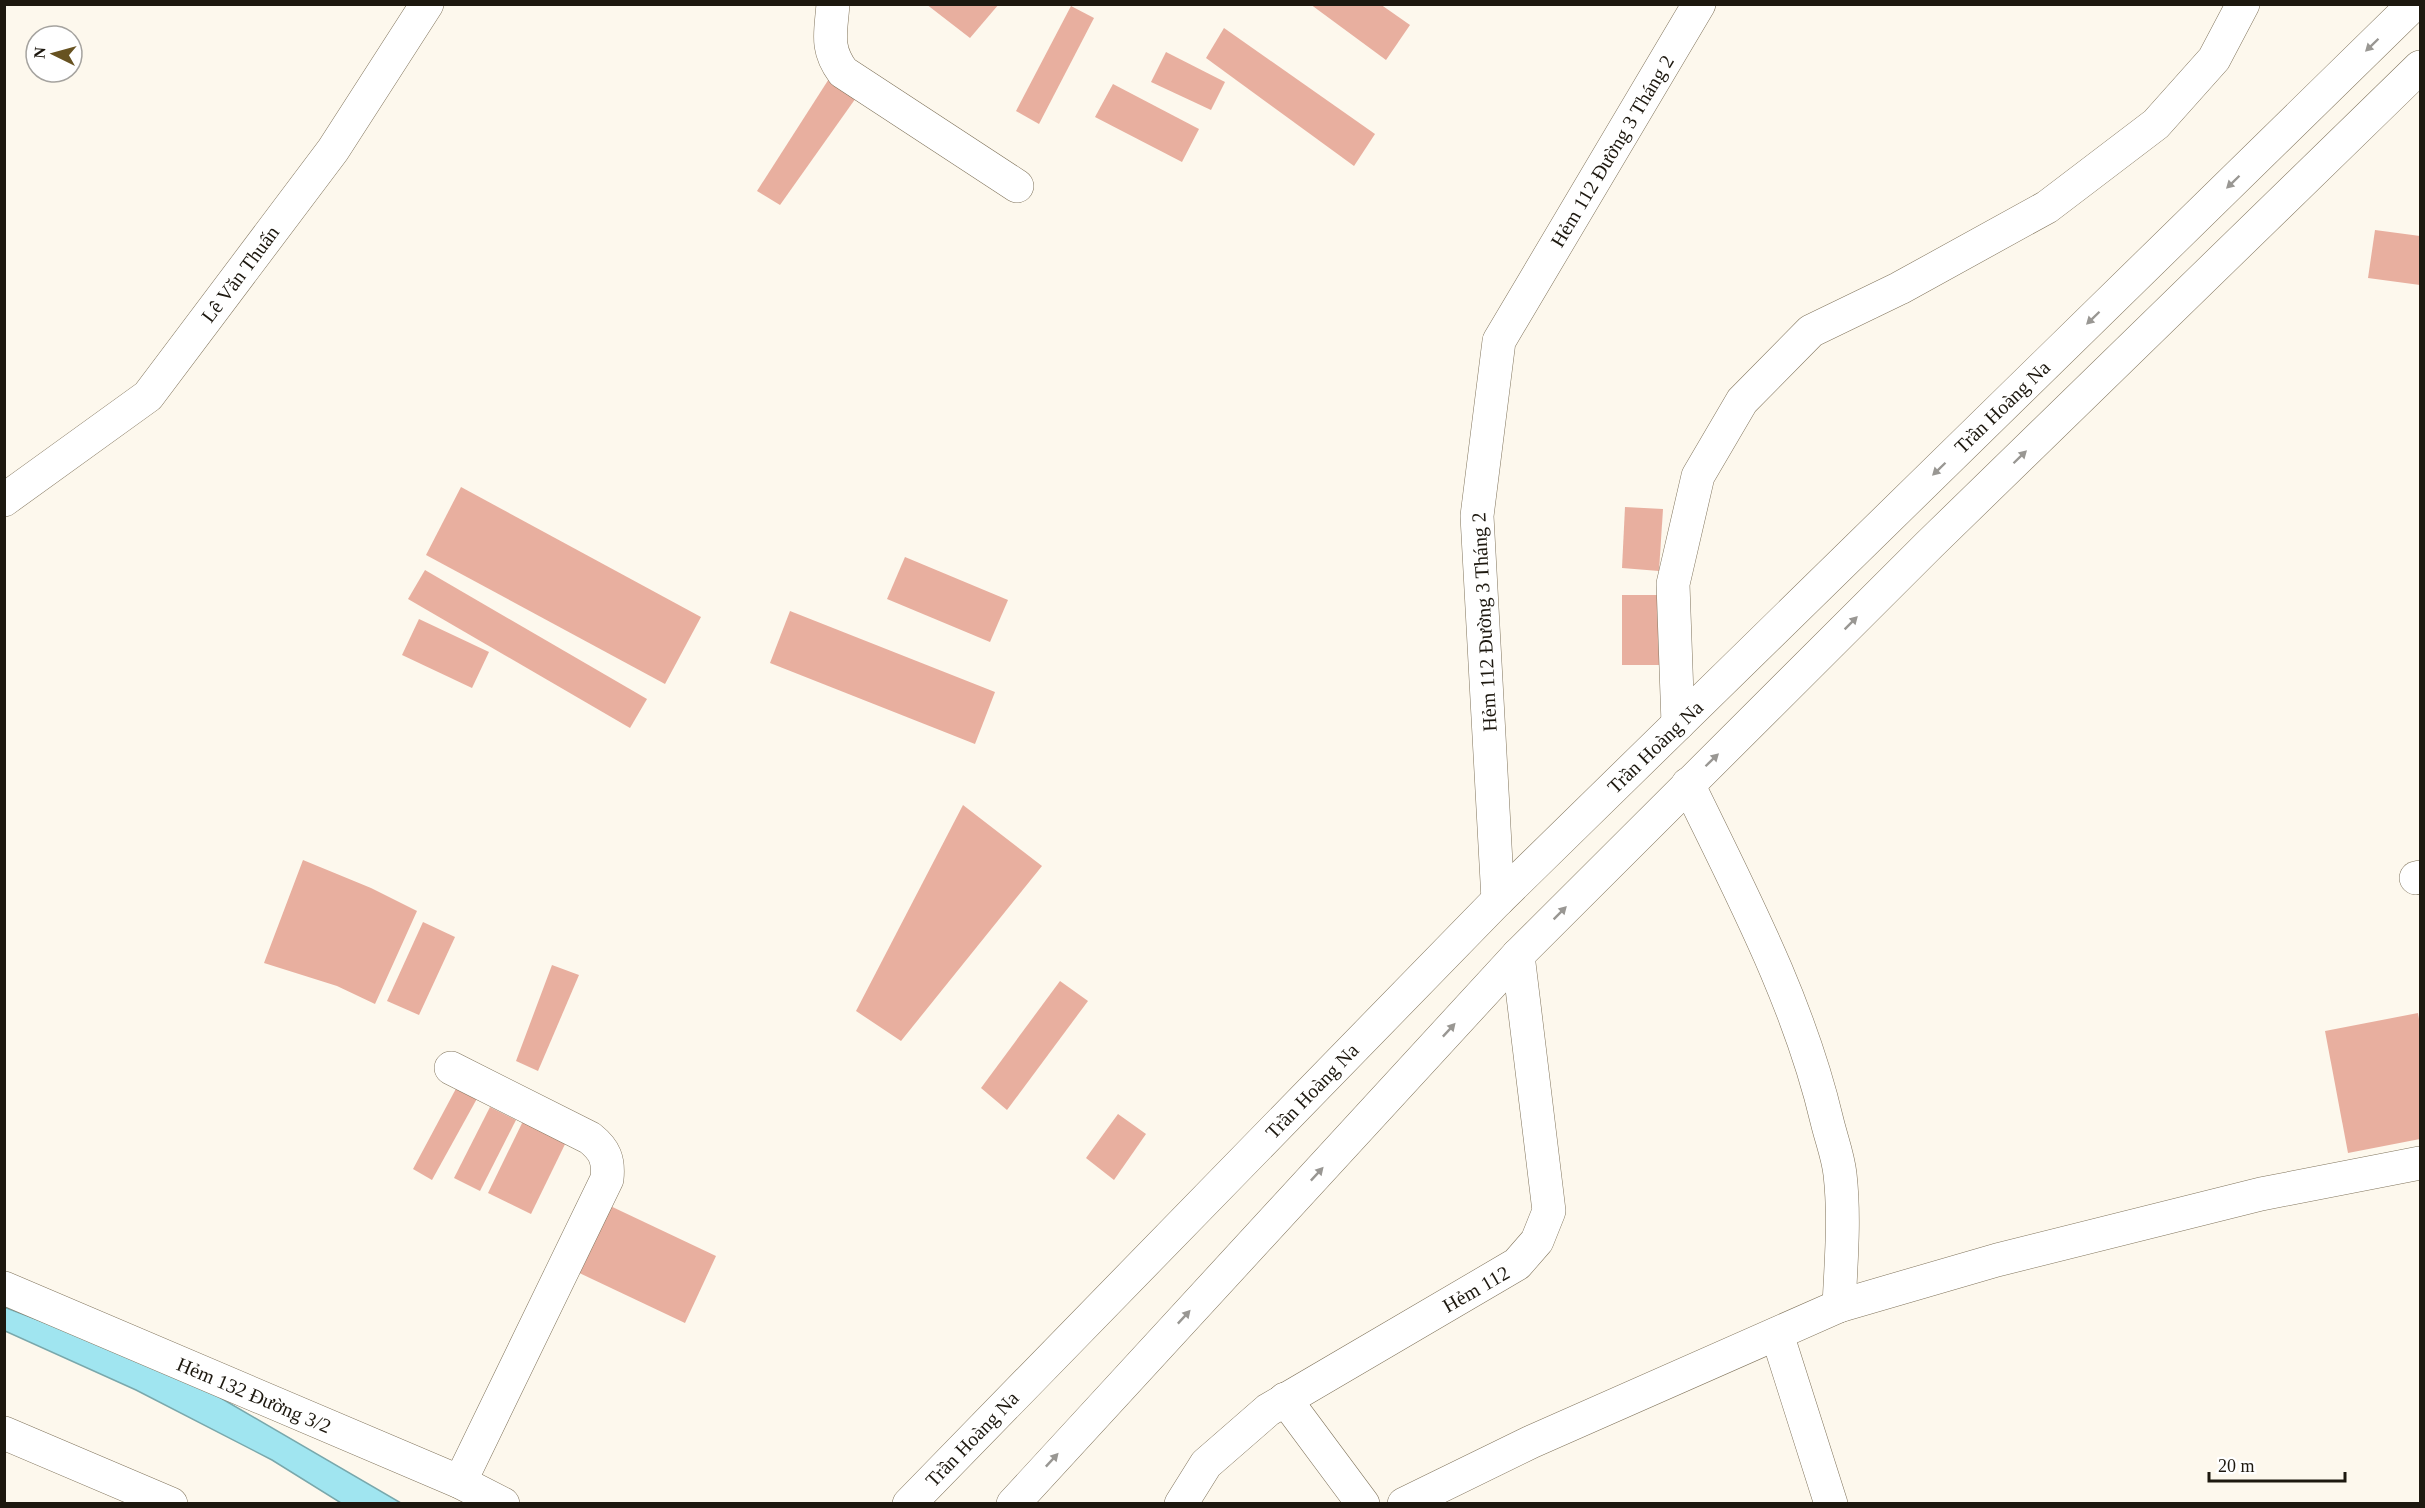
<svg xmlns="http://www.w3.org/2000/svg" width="2425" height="1508" viewBox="0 0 2425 1508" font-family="Georgia,serif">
	<rect width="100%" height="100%" fill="#fdf8ed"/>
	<!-- water -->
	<path fill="#a0e5f0" stroke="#79a8ac" stroke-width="1.5" d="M4,1307L101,1344L207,1390L401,1503H341L272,1460L136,1390L5,1331Z"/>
	<!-- building -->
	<g fill="#e8af9f">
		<path d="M926,4H999L970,38Z"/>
		<path d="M1310,4H1380L1410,25L1386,60Z"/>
		<path d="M1071,6L1094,18L1039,124L1016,111Z"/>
		<path d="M1224,28L1375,134L1354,166L1206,58Z"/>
		<path d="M1166,52L1225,82L1211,110L1151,82Z"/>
		<path d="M834,71L863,88L780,205L757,191Z"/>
		<path d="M1113,84L1199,129L1182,162L1095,117Z"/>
		<path d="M2375,230L2420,236V285L2368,278Z"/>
		<path d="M461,487L701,617L665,684L426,555Z"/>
		<path d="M1625,507L1663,509L1659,571L1622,568Z"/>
		<path d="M905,557L1008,600L990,642L887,599Z"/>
		<path d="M425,570L647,699L630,728L408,599Z"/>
		<rect x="1622" y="595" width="43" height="70"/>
		<path d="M790,611L995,692L975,744L770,663Z"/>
		<path d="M419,619L489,652L472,688L402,655Z"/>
		<path d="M963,805L1042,866L901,1041L856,1011Z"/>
		<path d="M303,860L371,888L417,911L375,1004L337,986L264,963Z"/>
		<path d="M423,922L455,937L419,1015L387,1001Z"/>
		<path d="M552,965L579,975L538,1071L516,1061Z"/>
		<path d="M1060,981L1088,1001L1007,1110L981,1088Z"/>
		<path d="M2418,1013L2420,1025V1139L2348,1153L2325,1031Z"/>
		<path d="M459,1083L479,1095L432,1180L413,1169Z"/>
		<path d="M490,1107L516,1120L480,1191L454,1178Z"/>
		<path d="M1118,1114L1146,1134L1114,1180L1086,1158Z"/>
		<path d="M526,1115L569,1136L531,1214L488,1193Z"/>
		<path d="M604,1203L716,1256L685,1323L573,1270Z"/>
	</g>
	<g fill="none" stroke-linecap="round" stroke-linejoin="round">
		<!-- minor casing -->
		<g stroke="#80745c" stroke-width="34">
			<g id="minor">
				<path d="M833,4C831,32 825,48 843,72L1017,186"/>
				<path d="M4,500L148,396L333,150L427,4"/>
				<path d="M1678,724L1673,584L1698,476L1742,401L1811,331L1900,288L2047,207L2156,124L2214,59L2243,4"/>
				<path d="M1688,784C1741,893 1799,1002 1827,1121C1831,1138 1838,1156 1840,1174C1845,1218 1841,1262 1839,1306"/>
				<path d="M2416,878L2420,877"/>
				<path d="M1498,900L1477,516L1499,341L1699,4"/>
				<path d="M451,1068L590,1138C605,1150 609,1160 607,1179L460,1482"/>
				<path d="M4,1288L460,1482L503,1504"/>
				<path d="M1777,1334L1831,1504"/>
				<path d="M1285,1399L1363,1504"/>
				<path d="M4,1433L171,1504"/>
				<path d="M1181,1504L1206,1464L1268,1410L1517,1264L1537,1241L1549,1211L1518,955"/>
				<path d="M1404,1504L1531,1442L1839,1306L1997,1260L2261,1194L2420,1163"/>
			</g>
		</g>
		<!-- major casing -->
		<g stroke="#80745c" stroke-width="34">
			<g id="major">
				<path d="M909,1504L1498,900L2414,4"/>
				<path d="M1013,1504L1518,955L1930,544L2420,67"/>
			</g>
		</g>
		<!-- minor -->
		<use href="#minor" stroke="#fff" stroke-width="33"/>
		<!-- major -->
		<use href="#major" stroke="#fff" stroke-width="33"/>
	</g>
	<!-- one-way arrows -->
	<defs><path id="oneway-solid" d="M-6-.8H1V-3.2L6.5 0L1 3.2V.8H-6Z" transform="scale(1.5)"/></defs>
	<g fill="#999793">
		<use href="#oneway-solid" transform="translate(2372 45) rotate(136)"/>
		<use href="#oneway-solid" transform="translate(2233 182) rotate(136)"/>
		<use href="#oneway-solid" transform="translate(2093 318) rotate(136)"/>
		<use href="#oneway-solid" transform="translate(2020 457) rotate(-44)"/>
		<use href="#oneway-solid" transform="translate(1939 469) rotate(136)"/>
		<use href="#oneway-solid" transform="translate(1851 623) rotate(-45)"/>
		<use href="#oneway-solid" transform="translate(1712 760) rotate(-44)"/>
		<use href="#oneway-solid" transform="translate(1560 913) rotate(-45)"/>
		<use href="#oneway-solid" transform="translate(1449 1030) rotate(-47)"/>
		<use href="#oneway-solid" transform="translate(1317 1174) rotate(-47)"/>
		<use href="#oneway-solid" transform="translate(1184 1317) rotate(-47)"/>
		<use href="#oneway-solid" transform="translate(1052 1460) rotate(-47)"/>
	</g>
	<g text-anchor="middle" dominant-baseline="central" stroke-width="4.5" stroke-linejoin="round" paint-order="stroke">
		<!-- street labels -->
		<g font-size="20" fill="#1d180f" stroke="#fff">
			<text transform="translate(1612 151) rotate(-59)">Hẻm 112 Đường 3 Tháng 2</text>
			<text transform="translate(240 274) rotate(-53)">Lê Văn Thuấn</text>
			<text transform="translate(2002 407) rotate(-44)">Trần Hoàng Na</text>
			<text transform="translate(1484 622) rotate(-93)">Hẻm 112 Đường 3 Tháng 2</text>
			<text transform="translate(1655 747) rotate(-44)">Trần Hoàng Na</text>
			<text transform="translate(1312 1091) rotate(-46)">Trần Hoàng Na</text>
			<text transform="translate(1476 1289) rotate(-30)">Hẻm 112</text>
			<text transform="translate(254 1395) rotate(23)">Hẻm 132 Đường 3/2</text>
			<text transform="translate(972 1439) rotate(-46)">Trần Hoàng Na</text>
		</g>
	</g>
	<!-- border -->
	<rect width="2425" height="1508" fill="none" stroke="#1d180f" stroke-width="12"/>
	<!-- north arrow -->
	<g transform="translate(54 54) rotate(275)"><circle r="28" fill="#ffffff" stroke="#a5a39f" stroke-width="1.5"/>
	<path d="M0-4.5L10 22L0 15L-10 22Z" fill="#675221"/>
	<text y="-9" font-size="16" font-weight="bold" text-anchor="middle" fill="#1d180f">N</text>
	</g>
	<!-- scale -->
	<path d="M2209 1472v9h136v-9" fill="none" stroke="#1d180f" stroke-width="3"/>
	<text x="2218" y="1472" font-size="18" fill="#1d180f" stroke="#ffffff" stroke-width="4.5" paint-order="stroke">20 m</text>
</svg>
